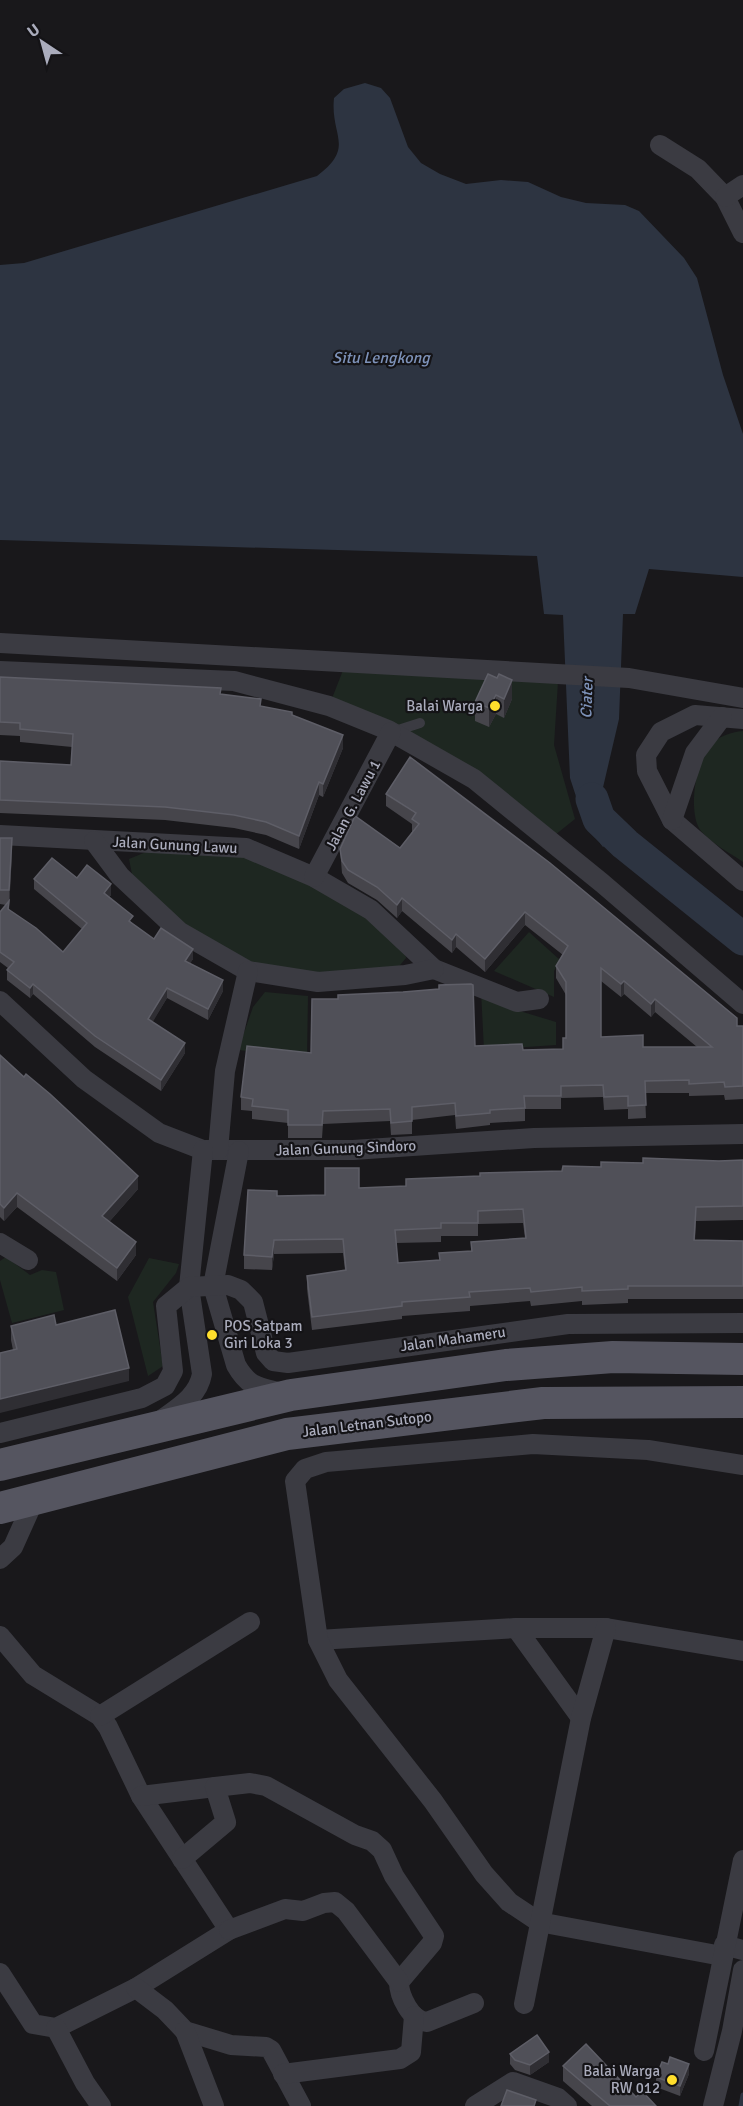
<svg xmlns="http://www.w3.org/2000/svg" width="743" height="2106" viewBox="0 0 743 2106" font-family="Signika,sans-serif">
	<rect width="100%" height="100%" fill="#19181b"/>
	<!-- green -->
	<g fill="#1e2721">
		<path d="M347,660L558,682L554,745L575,819L550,839L388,730L329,706Z"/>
		<path d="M743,731V862C730,853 711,843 701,831C687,813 696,762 709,746C717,737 731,732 743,731Z"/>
		<path d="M246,848L314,877L404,947L406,958L396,970L372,978L248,971L180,932L132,874L129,859L146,852Z"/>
		<path d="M529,932L560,960L554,971V997L494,971Z"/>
		<path d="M481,991L523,1012L556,1022V1045L484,1050Z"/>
		<path d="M265,992L308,996L307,1058L238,1050L253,1007Z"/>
		<path d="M6,1257L30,1275L42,1270L56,1272L64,1310L12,1323L0,1280V1261Z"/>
		<path d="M149,1258L179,1264L176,1273L153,1302L163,1366L148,1376L128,1297Z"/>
	</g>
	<!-- water -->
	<path fill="#2d3441" d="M365,83L381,88L390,98L408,147L421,163L440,174L466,184L501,180L528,182L561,197L586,203L625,205L639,211L684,258L697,278L723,375L743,434V577L649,569L635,614H623L619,719L601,796L609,816L624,828L603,847L585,824L570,778L563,615L544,614L537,556L0,540V265L24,263L317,176C356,147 330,136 334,98L344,89Z"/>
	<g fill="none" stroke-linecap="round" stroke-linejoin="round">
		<!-- stream -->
		<path stroke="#2d3441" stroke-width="5" d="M741,2106L743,2095"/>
		<!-- river -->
		<path stroke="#2d3441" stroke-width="33" d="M592,799L599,819L625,844L743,939"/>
		<!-- service -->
		<path stroke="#3b3b42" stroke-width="10" d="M392,732L420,723"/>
		<!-- minor -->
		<g stroke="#3b3b42" stroke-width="20">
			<path d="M660,145L698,169L725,197L743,233"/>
			<path d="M725,197L743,185"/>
			<path d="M0,643L629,678L743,698"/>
			<path d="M0,671L234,681L329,706L388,730L474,779L602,883L743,1004"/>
			<path d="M743,719L695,715L661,732L646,755L647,771L672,820L743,881"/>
			<path d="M672,820L695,753L722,717"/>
			<path d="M0,835L246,848L314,877L371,910L434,969L517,1002L539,999"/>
			<path d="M94,841L120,876L180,932L248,971L318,982L405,975L434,969"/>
			<path d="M314,877L391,732"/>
			<path d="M0,1001L84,1079L159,1133L203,1150H353L534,1138L743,1134"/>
			<path d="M218,1150L225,1071L248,971"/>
			<path d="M239,1151L213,1286L236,1365C249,1388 259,1387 282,1393"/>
			<path d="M0,1243L28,1260"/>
			<path d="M160,1421C177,1408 198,1397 202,1374L189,1287L203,1150"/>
			<path d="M0,1433L142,1398L165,1386L173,1371L166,1306L189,1287L228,1285L241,1290L253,1302L266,1353L273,1361L288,1363L568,1324L743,1323"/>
			<path d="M0,1559L13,1547L35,1498"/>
			<path d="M516,1628L581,1718"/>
			<path d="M0,1636L33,1675L100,1716L108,1727L141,1796L229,1930L136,1988L56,2028L33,2024L0,1973"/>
			<path d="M318,1640L516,1628H606L743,1651"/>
			<path d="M100,1716L250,1622"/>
			<path d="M141,1796L215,1787"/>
			<path d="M182,1859L226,1822L215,1787L250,1783L266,1786L355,1835L372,1841L382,1850L394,1876L434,1936L432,1943L399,1982C399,1996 411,2021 427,2022L474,2003"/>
			<path d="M229,1930L285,1909L303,1911L324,1903L335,1902L346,1911L399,1982"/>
			<path d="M724,1945L743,1950"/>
			<path d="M722,1956L539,1922L509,1902L484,1874L433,1801L338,1680L318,1640L295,1481L305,1469L326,1462L533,1444L648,1450L743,1465"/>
			<path d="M136,1988L165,2010L185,2031L231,2045L266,2047L271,2050L301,2106"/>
			<path d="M524,2004L581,1718L606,1628"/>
			<path d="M56,2028L85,2083L101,2106"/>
			<path d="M185,2031L214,2106"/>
			<path d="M704,2051L743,1860"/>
			<path d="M283,2074L400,2059L411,2052L414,2016"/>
			<path d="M475,2106L513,2082L558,2098L567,2106"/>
			<path d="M713,2106L732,2031L743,1970"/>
		</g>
		<!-- primary -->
		<g stroke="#555560" stroke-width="32">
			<path d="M0,1465L291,1395L506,1365L613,1357L743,1359"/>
			<path d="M0,1508L287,1434L543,1403L743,1402"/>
		</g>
	</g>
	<!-- wall -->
	<g fill="#46454b" fill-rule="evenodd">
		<path d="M488,674L512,699L504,718L496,714L489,727L475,721V702Z"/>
		<path d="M0,677L221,694L292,715L343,748L323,797L319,795L299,849L266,835L234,828L165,820L0,813V761L71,765L72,747L20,742V736L0,735Z"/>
		<path d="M386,794L737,1026H743V1099L725,1100L724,1095L689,1096V1093H645L646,1118L628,1119V1109L604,1110L603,1097L561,1098V1109H525V1121L490,1123V1125L456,1129L455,1115L412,1120V1134L391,1135L390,1121L323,1124L322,1138H288V1123L252,1119V1111L241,1110V1097L311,1053L475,1046L523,1050L563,1049L566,1038V995L556,978V966L563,955L525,925L485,972L456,947L452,953L402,911L397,918L377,900L348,883L342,873L340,849L400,848L412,832V824L386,806ZM601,981L621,997L624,994L651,1017L655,1012L697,1047H643L601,1037Z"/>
		<path d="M0,838L12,853L9,910L63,952L82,929L34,889V879L77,878L111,895L109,897L133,924L154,939L193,959L190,963L223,991L208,1020L167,998L152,1022L185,1053L161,1091L95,1047L33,994L30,998L7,980V970L8,968L0,962V912L6,905L0,904Z"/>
		<path d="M0,1055L138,1189L109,1222L136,1255L117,1281L17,1207L4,1221L0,1217Z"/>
		<path d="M743,1160V1220L696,1221L695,1240L743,1241V1299H628V1303L582,1305V1301L531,1306L530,1301L470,1306V1311L402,1316V1319L312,1330L307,1289V1276L345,1270L343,1253L274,1254L272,1270L244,1269V1255L277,1196L325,1195L359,1188L406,1186L480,1176L562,1171L643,1163ZM523,1223L525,1238L471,1242V1251L439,1260L398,1263L396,1243L441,1242V1236H478V1224Z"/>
		<path d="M56,1325L129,1381L13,1350L11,1340V1326Z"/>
		<path d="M510,2054L549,2062L530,2075L515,2070L510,2064Z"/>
		<path d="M563,2066L636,2097L656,2106H592L563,2081Z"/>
		<path d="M689,2074L680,2096L656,2087V2077Z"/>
	</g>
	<!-- shaded-wall -->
	<g fill="#2f2e33">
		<path d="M512,680V699L504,718V699Z"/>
		<path d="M496,695V714L489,727V708Z"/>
		<path d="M343,735V748L323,797V784Z"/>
		<path d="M319,782V795L299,849V836Z"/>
		<path d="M12,838V853L9,905V890Z"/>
		<path d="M111,884V895L104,903V893Z"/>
		<path d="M402,898V911L397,918V905Z"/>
		<path d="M525,912V925L485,972V959Z"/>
		<path d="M456,934V947L452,953V940Z"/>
		<path d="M193,949V959L185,971V961Z"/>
		<path d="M223,980V991L208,1020V1009Z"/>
		<path d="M624,981V994L621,997V984Z"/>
		<path d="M33,984V994L30,998V988Z"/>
		<path d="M167,988V998L148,1030V1019Z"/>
		<path d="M655,999V1012L651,1017V1004Z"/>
		<path d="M185,1043V1053L161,1091V1080Z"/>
		<path d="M138,1176V1189L102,1230V1216Z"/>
		<path d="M17,1193V1207L4,1221V1208Z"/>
		<path d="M274,1240V1254L272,1270V1257Z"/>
		<path d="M136,1242V1255L117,1281V1268Z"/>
		<path d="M129,1368V1381L0,1413V1399Z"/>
		<path d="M549,2052V2062L530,2075V2065Z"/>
		<path d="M689,2064V2074L680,2096V2086Z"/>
	</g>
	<!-- building -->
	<g fill="#505058" stroke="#5e5e67" stroke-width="1.5" fill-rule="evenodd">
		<path d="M488,674L497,678L499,674L512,680L504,699L496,695L489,708L475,702Z"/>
		<path d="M0,677L221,688L220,694L261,699L260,706L292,712V715L343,735L323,784L319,782L299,836L266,822L234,815L165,807L0,800V761L71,765L73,734L20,729V723L0,722Z"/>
		<path d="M410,757L550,863L737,1018V1026H743V1086L725,1087L724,1082L689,1084V1080L645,1081L646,1105L628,1106V1096L604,1097L603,1085L561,1086V1096H524L525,1108L490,1110V1113L456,1116L455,1103L412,1107V1121L391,1123L390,1109L323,1111L322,1125H288V1110L252,1106L253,1099L241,1097L247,1046L311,1053L312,999H338V995L403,992L439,989V985L471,984L473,985L475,1046L522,1044L523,1050L563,1049V1038H566V982L556,966L568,946L525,912L485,959L456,934L452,940L402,898L397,905L377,887L348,870L342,861L340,849L355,816L400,848L419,824L412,819L416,813L386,794ZM601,968L621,984L624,981L651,1004L655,999L712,1047H643V1035L601,1037Z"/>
		<path d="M0,838H12L9,890H0Z"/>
		<path d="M52,858L77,878L87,865L111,884L104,893L133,916L129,921L154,939L161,928L193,949L185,961L223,980L208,1009L167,988L148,1019L185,1043L161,1080L95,1036L33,984L30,988L7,970L14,962L0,952V912L9,901L8,909L36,928L63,952L87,923L34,879Z"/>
		<path d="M0,1055L24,1077L26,1074L50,1094L138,1176L102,1216L136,1242L117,1268L17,1193L4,1208L0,1204Z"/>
		<path d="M643,1158L719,1161L743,1160V1206L696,1207L694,1240L743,1241V1286H628V1289L582,1291V1287L531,1292L530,1288L469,1292L470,1297L402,1302V1306L312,1317L307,1276L346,1270L343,1239L274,1240L272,1257L244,1255L248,1190L277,1191V1196L325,1195V1168H359V1188L406,1186V1179L480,1176V1173L562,1171L563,1166L601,1167V1162L643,1163ZM523,1209L526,1238L471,1242L472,1251L439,1253L440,1260L398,1263L395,1230L441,1228V1223H478V1211Z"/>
		<path d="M115,1310L129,1368L0,1399V1353L17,1349L11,1326L54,1315L56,1325Z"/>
		<path d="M537,2035L549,2052L530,2065L515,2060L510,2054Z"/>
		<path d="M586,2044L636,2097L642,2091L656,2106H610L563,2066Z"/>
		<path d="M670,2057L689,2064L680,2086L656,2077L662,2062L668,2064Z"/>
		<path d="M507,2090L536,2100L534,2106H501Z"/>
	</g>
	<!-- markers -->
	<g fill="#ffde2c" stroke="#141316" stroke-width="2">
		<circle cx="495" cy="706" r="6"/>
		<circle cx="212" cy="1335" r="6"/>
		<circle cx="672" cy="2080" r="6"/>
	</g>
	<g text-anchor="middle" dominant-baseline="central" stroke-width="4.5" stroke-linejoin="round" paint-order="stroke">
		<!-- poi labels -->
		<g font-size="15" fill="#aaacbc" stroke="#141316" text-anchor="end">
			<text x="483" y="706">Balai Warga</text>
			<text x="224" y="1326" text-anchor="start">POS Satpam<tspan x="224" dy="17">Giri Loka 3</tspan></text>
			<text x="660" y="2071">Balai Warga<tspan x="660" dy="17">RW 012</tspan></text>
		</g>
		<!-- street labels -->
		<g font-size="15" fill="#aaacbc" stroke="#141316">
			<text transform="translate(353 805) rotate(-62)">Jalan G. Lawu 1</text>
			<text transform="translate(175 845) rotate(3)">Jalan Gunung Lawu</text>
			<text transform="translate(346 1148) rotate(-2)">Jalan Gunung Sindoro</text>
			<text transform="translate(453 1339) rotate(-8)">Jalan Mahameru</text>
			<text transform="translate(367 1424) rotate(-7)">Jalan Letnan Sutopo</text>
		</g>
		<!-- water labels -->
		<g font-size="16" font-style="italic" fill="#7e93ba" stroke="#141316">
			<text x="381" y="358">Situ Lengkong</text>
			<text transform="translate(587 698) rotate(-88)">Ciater</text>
		</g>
	</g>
	<!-- north arrow -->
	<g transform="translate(42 42) rotate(324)" stroke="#141316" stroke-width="4.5" paint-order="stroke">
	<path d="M0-4.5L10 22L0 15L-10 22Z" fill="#aaacbc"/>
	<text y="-9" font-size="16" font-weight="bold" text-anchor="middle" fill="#aaacbc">U</text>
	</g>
</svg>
